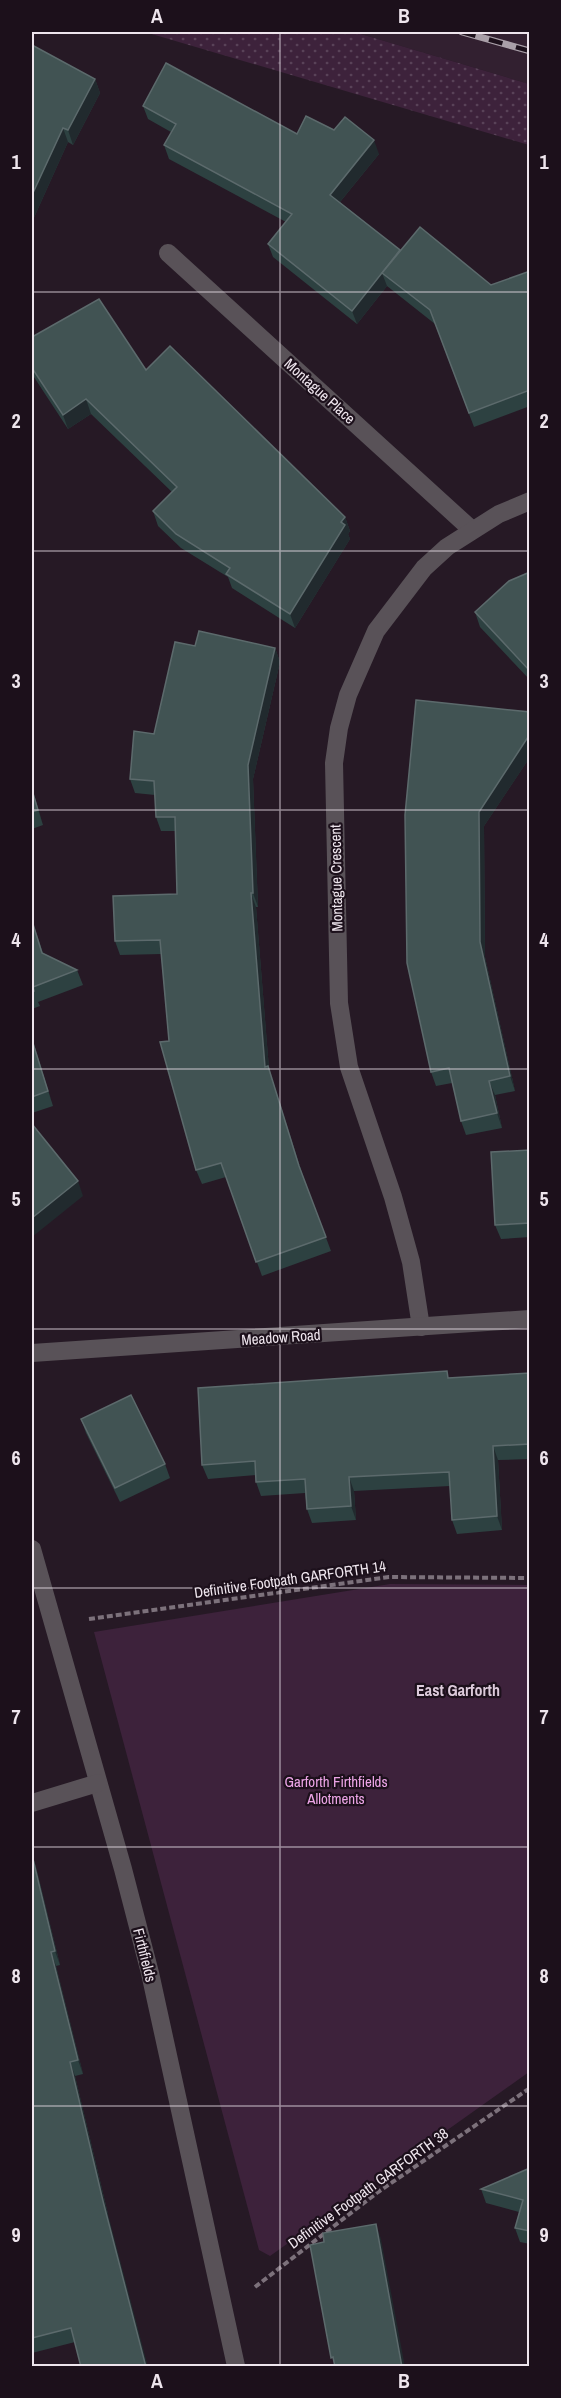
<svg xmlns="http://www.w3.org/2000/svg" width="561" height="2398" viewBox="0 0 561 2398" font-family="'Archivo Narrow',sans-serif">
	<defs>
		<pattern id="grass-dots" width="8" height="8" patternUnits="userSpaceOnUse" patternTransform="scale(1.5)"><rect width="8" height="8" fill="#3d223b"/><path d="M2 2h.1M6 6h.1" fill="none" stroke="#594258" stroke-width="1.8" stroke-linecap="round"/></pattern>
	</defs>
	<rect width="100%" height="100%" fill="#261925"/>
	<!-- built -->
	<path fill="#322030" d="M354,32H529V84Z"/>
	<!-- grass -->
	<path fill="url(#grass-dots)" d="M145,32H354L529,84V145Z"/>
	<!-- garden -->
	<path fill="#3d223b" d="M390,1584L529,1585V2072L270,2256L259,2250L94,1632Z"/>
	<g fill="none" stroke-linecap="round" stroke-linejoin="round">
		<!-- path -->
		<g stroke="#7c717b" stroke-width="4" stroke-dasharray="6 3" stroke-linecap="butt">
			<path d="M89,1619L389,1577L530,1578"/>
			<path d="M255,2287L378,2192L530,2088"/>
		</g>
		<!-- minor -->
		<g stroke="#595258" stroke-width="18">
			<path d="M168,253L472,530"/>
			<path d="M421,1327L411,1262L393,1197L349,1067L339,1003L334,763L339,728L348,695L376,631L424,568L447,547L499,514L530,501"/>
			<path d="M32,1353L530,1319"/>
			<path d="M32,1549L123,1869L150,1973L236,2366"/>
			<path d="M32,1803L98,1783"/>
		</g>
		<!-- rail casing -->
		<g stroke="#a99fa8" stroke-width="7">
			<path id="rail" d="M462,32L530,51"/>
		</g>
		<!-- rail -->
		<use href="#rail" stroke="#1c101b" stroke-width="4.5" stroke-dasharray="14" stroke-linecap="butt"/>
	</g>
	<!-- wall -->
	<g fill="#2d4141">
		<path d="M32,45L95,79L100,93L73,145L68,142L32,222Z"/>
		<path d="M143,106L297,134L379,154L340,202L401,251L491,285L530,271V406L474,427L435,324L387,286L357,324L273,257L268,244L286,222L169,159L164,145L171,132L148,119Z"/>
		<path d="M32,337L146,370L345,517L350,531L348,534L350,539L295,628L232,588L228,577L181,548L158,526L153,511L172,492L91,414L68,429L32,374Z"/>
		<path d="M530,572V680L480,627L475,612Z"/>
		<path d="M195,646L275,648L280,662L253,779L258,907H256L269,1069L303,1176L331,1251L262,1276L226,1177L202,1184L196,1170L169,1041L161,954L120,955L115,941L177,894L175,831H161L156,817L155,795L135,793L130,779L154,734Z"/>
		<path d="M530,712V757L484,826L485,957L515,1091L495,1095L502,1128L466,1135L461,1121L452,1083L436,1086L431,1072L407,963Z"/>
		<path d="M32,788L43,825L32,829Z"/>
		<path d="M32,920L43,953L77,970L83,985L38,1002L40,1006L32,1009Z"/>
		<path d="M32,1038L53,1106L32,1113Z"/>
		<path d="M530,1150V1237L501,1239L495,1225Z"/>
		<path d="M530,1373V1459L498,1460L502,1530L457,1534L452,1520L450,1486L354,1491L356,1520L312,1523L307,1509L305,1493L261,1496L256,1482V1475L208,1479L202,1465L450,1378Z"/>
		<path d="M81,1419L165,1464L170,1478L120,1502L86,1433Z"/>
		<path d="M32,1854L36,1867L60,1965L56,1966L83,2074L75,2076L108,2214L75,2342L32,2353Z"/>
		<path d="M530,2168V2244L520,2242L515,2228L519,2212L486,2203L481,2189Z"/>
	</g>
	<!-- shaded-wall -->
	<g fill="#212a2e">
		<path d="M95,79L100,93L73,145L68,130Z"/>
		<path d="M63,128L68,142L32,222V195Z"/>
		<path d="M374,140L379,154L335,208L330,195Z"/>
		<path d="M400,250L405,264L382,273L387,286L357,324L352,311Z"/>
		<path d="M86,399L91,414L68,429L63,415Z"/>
		<path d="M345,517L350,531L348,534L350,539L295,628L290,614Z"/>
		<path d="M275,648L280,662L253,779L258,907L253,893L248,765Z"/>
		<path d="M530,734V757L484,826L485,957L515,1091L510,1076L480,942L479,812Z"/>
		<path d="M32,788L43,825L32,790Z"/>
		<path d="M251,893L256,907L269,1069L304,1180L265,1067Z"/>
		<path d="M32,1038L53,1106L32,1040Z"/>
		<path d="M489,1081L495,1095L502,1128L497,1113Z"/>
		<path d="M78,1181L83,1196L32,1237V1218Z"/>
		<path d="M493,1446L498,1460L502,1530L497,1516Z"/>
		<path d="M349,1477L354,1491L356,1520L351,1506Z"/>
		<path d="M32,1854L36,1867L60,1965L55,1951Z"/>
		<path d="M51,1952L56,1966L83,2074L78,2060Z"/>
		<path d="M70,2062L75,2076L108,2214L148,2367H146L103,2201Z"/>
		<path d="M376,2224L381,2239L405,2367H402Z"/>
	</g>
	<!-- building -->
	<g fill="#415353" stroke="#5c6a6c" stroke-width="1.5">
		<path d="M32,45L95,79L68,130L63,128L32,195Z"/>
		<path d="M166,63L297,134L306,116L334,130L345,117L374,140L330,195L400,250L352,311L268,244L292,214L164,145L176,124L143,106Z"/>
		<path d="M420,227L491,285L530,271V390L469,413L430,310L382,273Z"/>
		<path d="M99,299L146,370L170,346L345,517L341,522L345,525L290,614L226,574L230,568L176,534L153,511L177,487L86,399L63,415L32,368V337Z"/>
		<path d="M530,572V667L528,669L475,612L509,581Z"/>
		<path d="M199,631L275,648L248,765L253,893H251L265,1067L268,1066L299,1166L326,1237L256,1262L221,1163L196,1170L160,1042L169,1041L160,940L115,941L113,896L177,894L175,817H156L154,781L130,779L134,731L154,734L175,642L195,646Z"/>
		<path d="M416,700L530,712V734L479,812L480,942L510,1076L489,1081L497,1113L461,1121L449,1068L431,1072L407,963L405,815Z"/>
		<path d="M32,790L38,810L32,812Z"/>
		<path d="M32,921L42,953L77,970L33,987L34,991L32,992Z"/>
		<path d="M32,1040L48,1091L32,1097Z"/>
		<path d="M32,1124L78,1181L32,1218Z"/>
		<path d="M530,1150V1223L495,1225L491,1152Z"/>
		<path d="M447,1371L448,1378L530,1373V1444L493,1446L497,1516L452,1520L449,1472L349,1477L351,1506L307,1509L305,1479L256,1482L255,1461L202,1465L198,1388Z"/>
		<path d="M131,1395L165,1464L115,1488L81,1419Z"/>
		<path d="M32,1855L55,1951L51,1952L78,2060L70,2062L103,2201L146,2367H81L71,2328L32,2338Z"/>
		<path d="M530,2168V2231L515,2228L523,2200L481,2189Z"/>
		<path d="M376,2224L402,2367H335L333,2357L331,2358L310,2245L324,2242L323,2233Z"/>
	</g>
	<!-- grid -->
	<path fill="none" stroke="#eee5ed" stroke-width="1.5" stroke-opacity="0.55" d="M280,32V2366M32,292H530M32,551H530M32,810H530M32,1069H530M32,1329H530M32,1588H530M32,1847H530M32,2106H530"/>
	<g text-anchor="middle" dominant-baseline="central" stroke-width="4.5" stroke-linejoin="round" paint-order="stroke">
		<!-- street labels -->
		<g font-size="15" fill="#eee5ed" stroke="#1c101b">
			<text transform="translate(320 391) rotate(42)">Montague Place</text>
			<text transform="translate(336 878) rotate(-91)">Montague Crescent</text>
			<text transform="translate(281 1337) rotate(-4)">Meadow Road</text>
			<text transform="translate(290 1579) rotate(-8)">Definitive Footpath GARFORTH 14</text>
			<text transform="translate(145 1955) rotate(76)">Firthfields</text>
			<text transform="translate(368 2188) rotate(-36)">Definitive Footpath GARFORTH 38</text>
		</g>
		<!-- park labels -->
		<g font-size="15" fill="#eda5e7" stroke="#1c101b">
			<text x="336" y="1781">Garforth Firthfields<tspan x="336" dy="17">Allotments</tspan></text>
		</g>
		<!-- neighbourhood labels -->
		<g font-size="16" font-weight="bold" fill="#dccada" stroke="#1c101b">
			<text x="458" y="1690">East Garforth</text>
		</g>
	</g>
	<!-- border -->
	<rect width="561" height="2398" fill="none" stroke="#1c101b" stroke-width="66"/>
	<rect x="33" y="33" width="495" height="2332" fill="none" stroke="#eee5ed" stroke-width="2"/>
	<g font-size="20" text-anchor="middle" font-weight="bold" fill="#eee5ed">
		<text x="157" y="23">A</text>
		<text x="404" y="23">B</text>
		<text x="16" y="169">1</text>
		<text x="544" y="169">1</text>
		<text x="16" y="428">2</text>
		<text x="544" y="428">2</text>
		<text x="16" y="688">3</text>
		<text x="544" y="688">3</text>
		<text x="16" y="947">4</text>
		<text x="544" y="947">4</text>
		<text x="16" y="1206">5</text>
		<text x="544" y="1206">5</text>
		<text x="16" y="1465">6</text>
		<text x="544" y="1465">6</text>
		<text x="16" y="1724">7</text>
		<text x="544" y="1724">7</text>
		<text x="16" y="1983">8</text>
		<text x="544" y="1983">8</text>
		<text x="16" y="2242">9</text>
		<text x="544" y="2242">9</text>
		<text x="157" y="2388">A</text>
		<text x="404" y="2388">B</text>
	</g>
</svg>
